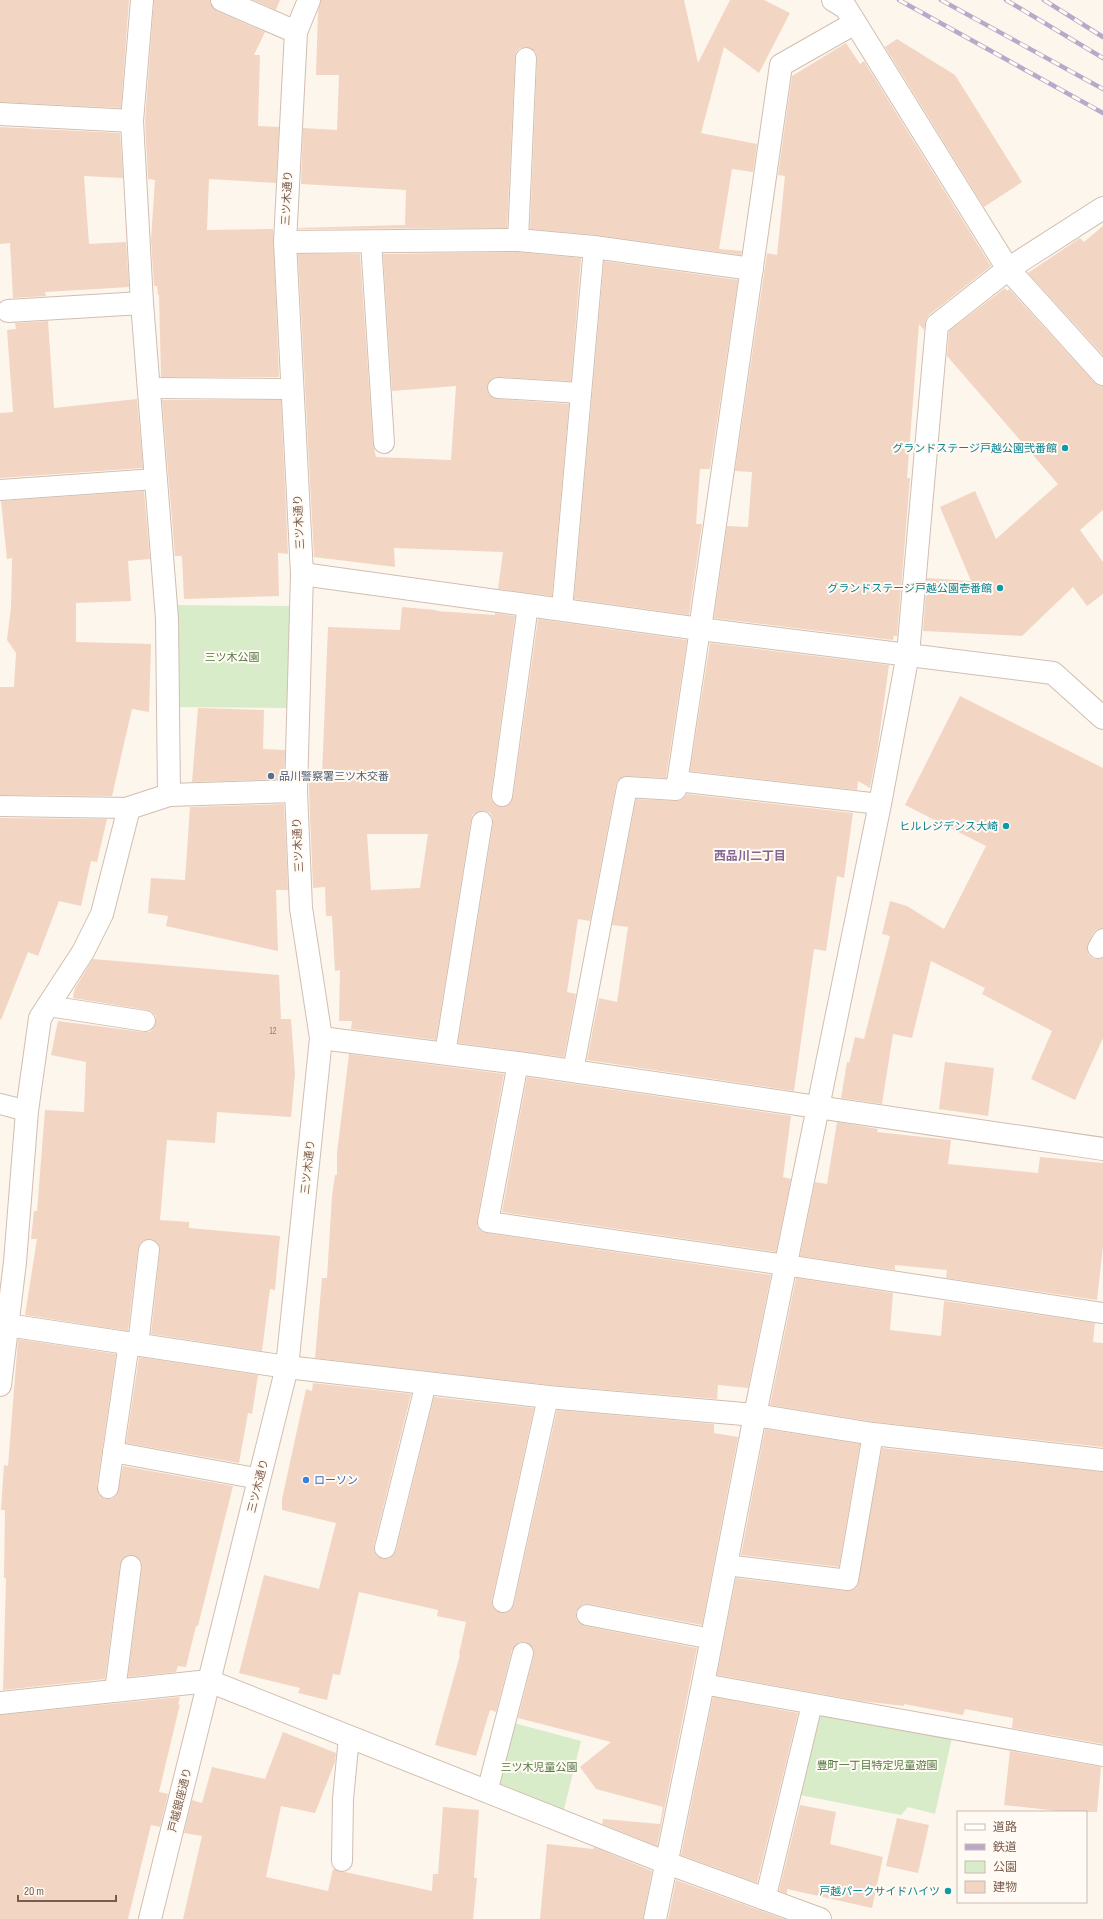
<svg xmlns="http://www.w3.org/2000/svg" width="1103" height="1919" viewBox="0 0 1103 1919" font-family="'Sofia Sans Condensed','Noto Sans JP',sans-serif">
	<rect width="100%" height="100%" fill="#fdf6ec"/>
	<!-- green -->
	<g fill="#d8ecc9">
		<path d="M170,605L293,606L290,708L172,707Z"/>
		<path d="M815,1709L953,1733L935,1814L908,1807L901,1815L795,1794Z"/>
		<path d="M514,1723L581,1741L562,1817L497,1789Z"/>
	</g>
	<!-- building -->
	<g fill="#f3d5c3" fill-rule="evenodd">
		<path d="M0,0H129L121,108L0,102Z"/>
		<path d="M154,0H210L212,7L217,11L265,32L254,55H260L258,126L279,127L276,183L209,179L207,230L273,229L279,377H161L159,295H158L157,286H154L151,240L155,180L148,179L145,121Z"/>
		<path d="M253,0H280L276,10Z"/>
		<path d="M321,0H684L698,63L730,0H764L790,13L759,73L724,47L701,133L757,144L753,172L732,169L719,249L742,251L741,255L596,235L530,229L537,59L536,52L527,47L520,48L516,52L515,57L507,228L298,229V228L405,225L406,190L301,184L303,128L337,130L339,75H316L318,11Z"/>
		<path d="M897,39L955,75L1022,182L984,207L885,47Z"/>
		<path d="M846,43L860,64L864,61L991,266L929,315L926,319L924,330L919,324L907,478H910L902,577L897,636H894L893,640L714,618L727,526L748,527L752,472L735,471L767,253L777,255L785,176L778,175L792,76Z"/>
		<path d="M0,127L120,133L123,178L84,176L89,244L126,242L129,287L45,292L46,296L13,298L10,243L0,244Z"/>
		<path d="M1103,226V355L1028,273L1080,238L1084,242Z"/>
		<path d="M517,252L581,258L571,381L499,377L493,378L487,387L488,393L497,399L569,404L552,596L498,589L503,552L394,548L395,567L314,557L298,254H360L373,444L376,457L451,460L456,386L392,391L383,254Z"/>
		<path d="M604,261L738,280L710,469H700L696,524H702L689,615L574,599Z"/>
		<path d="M1005,288L1007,291L1009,289L1094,382L1103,386V510L1080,530L1103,562V594L1087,606L1073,587L1022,636L923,631L927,578L971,581L940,507L975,491L996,539L1058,484L947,356L949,331Z"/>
		<path d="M48,321L54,408L137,399L143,468L0,478V413L13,412L7,330L16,329L15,323Z"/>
		<path d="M162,400H281L288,554L278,553L279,596L184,599L182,557L181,556H175Z"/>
		<path d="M144,491L150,559L128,561L131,601L76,603V642L151,644L149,712L132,709L112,796L0,795V687H14L16,653L7,640L11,607L12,558L7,559L1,501Z"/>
		<path d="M402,607L436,610V611L495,615V613L515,616L491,794V800L495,805L501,807L511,803L513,798L538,619L687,640L666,778L627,776L618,780L616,785L590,921L578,919L567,992L576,994L564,1057L458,1043L493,824V818L490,813L483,811L473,814L471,820L436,1040L351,1029L352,1021H339L340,970L335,971L332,916H326L325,887L313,888L309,791V776H322L328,627L400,630ZM367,834H428L420,888L371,890Z"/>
		<path d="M710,643L889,665L878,746L870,788L858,781L857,790L690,771Z"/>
		<path d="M960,696L1103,768V928L1097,929L1093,933L1087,948L1088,954L1092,958L1098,959L1103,958V1038L1075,1100L1031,1079L1052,1031L982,994L985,988L931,961L912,1038L893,1034L882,1104L841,1098L847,1062L849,1063L855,1037L864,1039L890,936L882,934L890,901L907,906L944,929L986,846L905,805Z"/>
		<path d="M198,708L264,710L263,749L285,750L284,779L192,782Z"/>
		<path d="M687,794L853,813L844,878L837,876L826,951L814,949L794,1091L587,1060L599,998L617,1002L628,927L612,925L636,799L676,801L681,800Z"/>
		<path d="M284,804L288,890H276L278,951L166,926L168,916L148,913L151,878L185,880L190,807Z"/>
		<path d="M0,818L107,819L97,862L91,861L81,906L59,901L38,956L28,952L1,1020L0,1019Z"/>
		<path d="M93,959L279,975L281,1019H291L295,1073L291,1117L217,1112L215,1143L167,1140L160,1220L189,1222V1228L280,1236L275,1290L270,1289L262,1351L151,1334L160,1251L156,1241L151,1239L144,1240L140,1243L138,1248L128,1331L25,1315L37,1239H31L34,1211H37L45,1110L84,1112L86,1062L51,1055L58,1021L143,1032H150L154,1028L156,1023V1016L152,1012L147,1010L73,998L75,988Z"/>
		<path d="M349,1054L504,1074L477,1220V1226L481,1231L486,1233L771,1275L748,1388L718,1385L717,1399L549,1385L315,1358L322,1278H327L332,1196L335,1175H337V1153Z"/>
		<path d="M945,1062L994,1068L988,1116L939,1109Z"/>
		<path d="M527,1077L791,1116L783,1177L791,1179L776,1252L502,1212Z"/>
		<path d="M837,1122L878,1129L877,1132L951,1140L948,1164L1038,1173L1040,1157L1103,1163V1246L1097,1300L946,1278L947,1270L895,1265V1270L800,1256L815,1182L827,1184Z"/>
		<path d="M796,1278L893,1293L890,1330L941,1336L944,1301L1095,1323L1093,1342L1103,1343V1447L875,1422L770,1405Z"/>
		<path d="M18,1339L116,1354L97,1486L98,1493L101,1497L106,1499H112L117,1495L123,1466L233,1486L198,1626H196L186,1667L178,1666L176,1672L128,1677L142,1567V1562L138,1557L132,1555L122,1559L120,1565L105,1679L3,1690L6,1578H4L5,1510H1L4,1465L8,1466Z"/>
		<path d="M139,1357L258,1375L252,1414L248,1413L239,1463L126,1443Z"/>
		<path d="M313,1383L411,1394L374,1545V1551L377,1556L383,1559H389L393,1556L396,1551L434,1397L534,1408L492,1600V1605L495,1610L501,1613L511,1610L514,1604L557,1410L714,1424V1433L738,1437L702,1625L589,1604H583L576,1612V1619L580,1624L585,1626L697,1648L657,1846L602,1824L603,1819L660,1824L663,1807L596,1789L580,1767L611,1742L518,1718L534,1655V1650L526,1642H520L512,1650L496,1712L490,1710L476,1756L435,1745L460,1655L459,1654L466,1622L437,1616L438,1610L359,1592L340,1675L333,1674L327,1700L298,1693L300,1688L239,1673L264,1575L319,1589L336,1523L282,1510V1499L306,1389L312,1391Z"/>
		<path d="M765,1429L860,1444L839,1567L741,1555Z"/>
		<path d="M882,1448L1103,1472V1744L1012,1728L1013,1718L965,1709L963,1715L904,1704V1706L861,1701L717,1675L736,1578L847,1591L853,1590L857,1587Z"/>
		<path d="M180,1697L178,1705L180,1704L159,1792L168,1794L160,1827L151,1825L128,1919H0V1715Z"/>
		<path d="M713,1697L798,1713L757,1883L681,1855Z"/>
		<path d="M283,1732L336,1753L335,1762L315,1813L281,1806L266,1877L328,1891L333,1869L341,1872H345L432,1891L433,1874H438L443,1807L479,1810L474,1878H477L473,1919H183L202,1836L184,1833L192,1800L202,1803L212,1767L265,1779Z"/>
		<path d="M1010,1751L1101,1767L1097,1812H1067L1004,1805Z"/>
		<path d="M800,1805L836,1812L830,1844L883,1857L872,1908L787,1889V1894L779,1891Z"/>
		<path d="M897,1818L929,1825L918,1873L886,1866Z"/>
		<path d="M547,1844L593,1849L594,1847L652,1871L643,1919H540Z"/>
		<path d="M676,1880L784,1919H668Z"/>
	</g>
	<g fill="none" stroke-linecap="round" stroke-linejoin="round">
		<!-- service casing -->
		<g stroke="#d1beb0" stroke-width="22">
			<g id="service">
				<path d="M518,240L526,58"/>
				<path d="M371,242L384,443"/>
				<path d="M148,388L292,389"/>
				<path d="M498,388L581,393"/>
				<path d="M0,490L155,479"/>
				<path d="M562,609L594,247"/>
				<path d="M677,781L880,804"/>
				<path d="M502,796L528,605"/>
				<path d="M0,806L129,808"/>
				<path d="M1098,948L1103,939"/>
				<path d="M48,1006L145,1021"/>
				<path d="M445,1054L482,822"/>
				<path d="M518,1063L488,1222L785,1265L1103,1313"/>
				<path d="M573,1071L627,787L676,790L700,629"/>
				<path d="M0,1104L27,1111"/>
				<path d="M138,1345L149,1250"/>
				<path d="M113,1452L260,1479"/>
				<path d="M108,1488L129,1343"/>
				<path d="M385,1548L426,1383"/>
				<path d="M726,1565L848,1580L873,1434"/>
				<path d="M503,1602L548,1397"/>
				<path d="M587,1615L712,1639"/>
				<path d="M703,1684L1103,1756"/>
				<path d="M115,1691L131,1566"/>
				<path d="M487,1792L523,1653"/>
				<path d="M342,1861L343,1799L349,1737"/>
				<path d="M765,1900L812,1704"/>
			</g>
		</g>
		<!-- pedestrian casing -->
		<g stroke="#d1beb0" stroke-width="24">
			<path id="pedestrian" d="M8,311L142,303"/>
		</g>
		<!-- minor casing -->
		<g stroke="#d1beb0" stroke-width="24">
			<g id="minor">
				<path d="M142,0L132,121L142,303L167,619L169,795"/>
				<path d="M222,0L296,32"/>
				<path d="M833,0L846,8L1008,269L1103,374"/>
				<path d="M0,114L132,121"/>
				<path d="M285,242L518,240L594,247L752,269"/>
				<path d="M302,574L700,629L1053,673L1103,718"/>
				<path d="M700,629L781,65L855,23"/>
				<path d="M321,1038L518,1063L1103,1149"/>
				<path d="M7,1325L287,1367L548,1397L755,1415L873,1434L1103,1460"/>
				<path d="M0,1385L15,1262L27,1111L40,1018L83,952L102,914L129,808L169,795L296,791"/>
				<path d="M0,1703L209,1681L667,1863L820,1919"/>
				<path d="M655,1919L703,1684L755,1415L880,804L908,654L937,325L1008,269L1103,208"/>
			</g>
		</g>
		<!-- tertiary casing -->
		<g stroke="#d1beb0" stroke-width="24">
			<path id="tertiary" d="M150,1919L287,1367L321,1038L301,908L296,791L302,574L285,242L296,32L309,0"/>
		</g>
		<!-- service -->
		<use href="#service" stroke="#fff" stroke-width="20"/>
		<!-- pedestrian -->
		<use href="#pedestrian" stroke="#fff" stroke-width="22"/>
		<!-- minor -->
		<use href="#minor" stroke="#fff" stroke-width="22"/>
		<!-- tertiary -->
		<use href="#tertiary" stroke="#fff" stroke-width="22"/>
		<!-- rail casing -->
		<g stroke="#b9a8c9" stroke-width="4.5">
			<g id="rail">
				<path d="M899,0L1103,113"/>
				<path d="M941,0L1103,89"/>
				<path d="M1006,0L1103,58"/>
				<path d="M1044,0L1103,37"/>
			</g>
		</g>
		<!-- rail -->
		<use href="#rail" stroke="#fffaf3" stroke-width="3" stroke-dasharray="9" stroke-linecap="butt"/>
	</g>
	<!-- markers -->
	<g fill="#0f9aa8" stroke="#fffaf3" stroke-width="1.5">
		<circle cx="1065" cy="448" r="4"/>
		<circle cx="1000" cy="588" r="4"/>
		<circle cx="1006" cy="826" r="4"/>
		<circle cx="948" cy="1891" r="4"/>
	</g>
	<circle fill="#5c6f8a" stroke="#fffaf3" stroke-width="1.5" cx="271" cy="776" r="4"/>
	<circle fill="#3f7fe0" stroke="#fffaf3" stroke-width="1.5" cx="306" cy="1480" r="4"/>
	<g text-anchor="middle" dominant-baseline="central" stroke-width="4" stroke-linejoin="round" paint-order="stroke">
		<!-- number labels -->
		<g font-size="9" fill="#987a6a">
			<text x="273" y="1031">12</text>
		</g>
		<!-- street labels -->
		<g font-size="11" fill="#7a5c4d" stroke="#fffaf3">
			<text transform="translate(287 198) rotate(-87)">三ツ木通り</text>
			<text transform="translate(299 522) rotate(-93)">三ツ木通り</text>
			<text transform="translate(298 845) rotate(-93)">三ツ木通り</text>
			<text transform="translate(308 1167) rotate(-84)">三ツ木通り</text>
			<text transform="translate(258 1486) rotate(-76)">三ツ木通り</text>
			<text transform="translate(180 1800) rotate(-76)">戸越銀座通り</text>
		</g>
		<!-- culture labels -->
		<g font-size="11" fill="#0d838f" stroke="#fffaf3" text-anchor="end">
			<text x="1057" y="448">グランドステージ戸越公園弐番館</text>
			<text x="992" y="588">グランドステージ戸越公園壱番館</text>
			<text x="998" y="826">ヒルレジデンス大崎</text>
			<text x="940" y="1891">戸越パークサイドハイツ</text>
		</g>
		<!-- park labels -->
		<g font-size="11" fill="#537a41" stroke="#fffaf3">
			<text x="232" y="657">三ツ木公園</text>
			<text x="877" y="1765">豊町一丁目特定児童遊園</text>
			<text x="539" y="1767">三ツ木児童公園</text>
		</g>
		<!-- service labels -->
		<g font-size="11" fill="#4e5e75" stroke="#fffaf3" text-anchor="start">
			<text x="279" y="776">品川警察署三ツ木交番</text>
		</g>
		<!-- shop labels -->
		<g font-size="11" fill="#366cbe" stroke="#fffaf3" text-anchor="start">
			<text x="314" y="1480">ローソン</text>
		</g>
		<!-- neighbourhood labels -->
		<g font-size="12" font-weight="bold" fill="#846695" stroke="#fffaf3">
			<text x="750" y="856">西品川二丁目</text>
		</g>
	</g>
	<!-- legend -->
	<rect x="957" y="1811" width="130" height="92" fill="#fffaf3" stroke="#cabbb1"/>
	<rect x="965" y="1824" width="20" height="6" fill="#ffffff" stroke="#cabbb1"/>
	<text x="993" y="1831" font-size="12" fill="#7a5c4d">道路</text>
	<rect x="965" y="1844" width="20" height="6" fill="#b9a8c9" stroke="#cabbb1"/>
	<text x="993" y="1851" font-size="12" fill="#7a5c4d">鉄道</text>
	<rect x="965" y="1861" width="20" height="12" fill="#d8ecc9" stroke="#cabbb1"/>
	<text x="993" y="1871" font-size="12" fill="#7a5c4d">公園</text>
	<rect x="965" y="1881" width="20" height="12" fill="#f3d5c3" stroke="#cabbb1"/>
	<text x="993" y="1891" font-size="12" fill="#7a5c4d">建物</text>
	<!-- scale -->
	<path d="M18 1895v6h98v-6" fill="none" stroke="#7a5c4d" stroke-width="2"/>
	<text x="24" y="1895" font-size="12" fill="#7a5c4d" stroke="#fffaf3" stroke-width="3" paint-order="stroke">20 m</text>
</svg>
